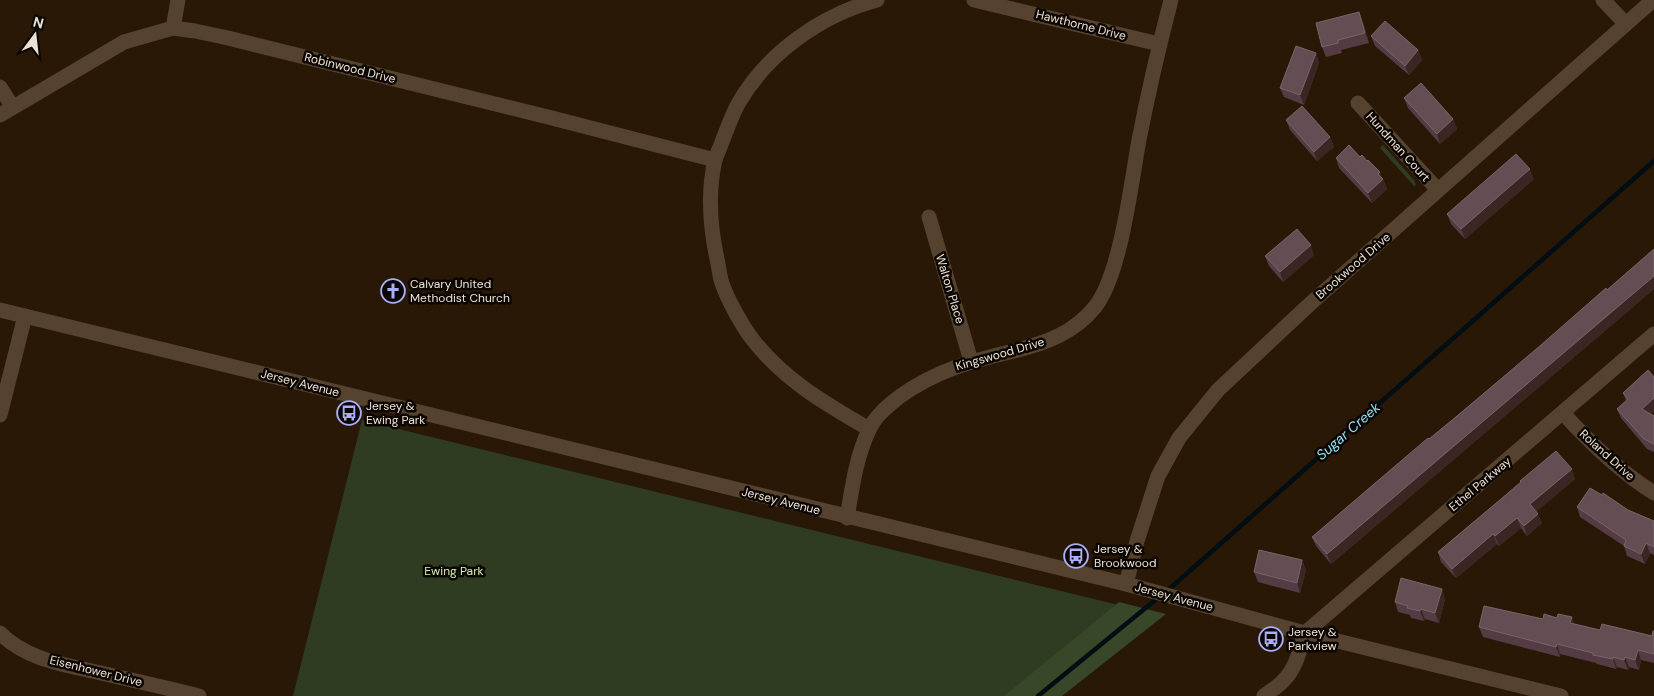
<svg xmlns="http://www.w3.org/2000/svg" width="1654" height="696" viewBox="0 0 1654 696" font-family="'DM Sans',sans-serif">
	<rect width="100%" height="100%" fill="#281805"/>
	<!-- green -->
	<g fill="#2f3c21">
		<path d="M1383,145L1414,180L1416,185L1414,186L1380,148Z"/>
		<path d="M362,420L1143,611L1037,696H293Z"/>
	</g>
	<!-- forest -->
	<path fill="#384728" d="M1119,602L1166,614L1062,696H1004Z"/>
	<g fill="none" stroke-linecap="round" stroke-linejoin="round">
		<!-- stream -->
		<g stroke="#000d13" stroke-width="4.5">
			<path d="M1167,591L1654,161"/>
			<path d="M1038,696L1159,597"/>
		</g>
		<!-- minor -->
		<g stroke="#55432f" stroke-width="15">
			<path d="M974,0L1159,44"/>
			<path d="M1603,0L1626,24"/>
			<path d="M173,28L178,0"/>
			<path d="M0,87L12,106"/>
			<path d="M1358,103L1438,190"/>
			<path d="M0,115L124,42L173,28L195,31L228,38L548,117L715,160"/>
			<path d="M929,217L971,361"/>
			<path d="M1563,413C1591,444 1619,471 1654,493"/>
			<path d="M0,415L25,316"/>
			<path d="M869,429C826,404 784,380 753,340C742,326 726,297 721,280C719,271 718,263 716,254C710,224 708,190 715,160C717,153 721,146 723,139C728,127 732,115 738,104C767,53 821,15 877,0"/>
			<path d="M847,518C852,489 856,457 869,430C875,416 888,406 899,397C935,371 971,361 1014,351C1046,343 1074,333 1095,307C1121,274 1131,183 1139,140C1148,93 1159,46 1171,0"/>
			<path d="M1126,584L1137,541L1158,476L1179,438L1218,390L1311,303L1653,0"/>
			<path d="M0,633C27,661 69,665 105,674C136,681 168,688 199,696"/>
			<path d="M1264,696C1270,691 1278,687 1283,681C1296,669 1300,649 1305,633L1654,334"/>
		</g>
		<!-- tertiary -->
		<path stroke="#55432f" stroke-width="15" d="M0,310L1126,584L1305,633L1561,696"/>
	</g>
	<!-- wall -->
	<g fill="#543b44">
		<path d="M1363,22L1369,43L1341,50L1342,53L1326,57L1322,47Z"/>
		<path d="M1371,36L1418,50L1422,60L1409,75L1375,46Z"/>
		<path d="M1316,53L1319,63L1304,105L1284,97L1280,88Z"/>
		<path d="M1404,98L1453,119L1457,129L1440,144L1408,108Z"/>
		<path d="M1286,120L1330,137L1334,147L1317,161L1290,130Z"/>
		<path d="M1360,157L1383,179L1387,189L1372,203L1339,168L1336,158Z"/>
		<path d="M1534,179L1465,239L1451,224L1447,214Z"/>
		<path d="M1654,249V289L1331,564L1316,546L1312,537L1607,290Z"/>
		<path d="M1314,255L1283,282L1269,266L1265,256Z"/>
		<path d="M1654,377V411L1651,414L1654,416V452L1647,449L1621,418L1617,409L1626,401L1623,393Z"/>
		<path d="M1575,479L1536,511L1542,523L1527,536L1521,528L1499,546L1497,544L1456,578L1441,562L1438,552L1501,499L1520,483V481Z"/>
		<path d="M1602,495L1628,510L1654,521V555L1650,553L1645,564L1627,556L1624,546L1580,517L1577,507Z"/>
		<path d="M1302,560L1306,570L1300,593L1258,582L1254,572Z"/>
		<path d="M1445,599L1439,623L1425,619L1424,621L1411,618L1410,615L1398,612L1395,602Z"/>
		<path d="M1543,619L1574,624L1600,630L1652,636L1654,631V663L1641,660L1639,670L1629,667L1628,670L1617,667L1616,669L1597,664L1596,663L1560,654V657L1483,637L1479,627Z"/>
	</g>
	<!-- shaded-wall -->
	<g fill="#3c2624">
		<path d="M1359,12L1363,22L1369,43L1365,33Z"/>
		<path d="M1418,50L1422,60L1409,75L1405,66Z"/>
		<path d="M1316,53L1319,63L1304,105L1300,95Z"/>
		<path d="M1453,119L1457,129L1440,144L1437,134Z"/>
		<path d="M1330,137L1334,147L1317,161L1314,152Z"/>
		<path d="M1530,169L1534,179L1465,239L1461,229Z"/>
		<path d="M1380,172L1387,189L1372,203L1368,193L1378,174Z"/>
		<path d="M1311,245L1314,255L1283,282L1280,272Z"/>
		<path d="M1654,276V289L1331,564L1327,554Z"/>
		<path d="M1654,398V411L1645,419L1642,409Z"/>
		<path d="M1572,469L1575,479L1534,514L1530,504Z"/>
		<path d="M1538,514L1542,523L1527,536L1524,526Z"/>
		<path d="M1517,518L1521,528L1499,546L1495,536Z"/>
		<path d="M1493,534L1497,544L1456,578L1452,569Z"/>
		<path d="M1646,543L1650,553L1645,564L1641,554Z"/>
		<path d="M1302,560L1306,570L1300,593L1297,583Z"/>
		<path d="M1442,589L1445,599L1439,623L1435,613Z"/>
		<path d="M1421,609L1425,619L1424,621L1420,611Z"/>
		<path d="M1572,617L1575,627L1570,623Z"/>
		<path d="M1557,644L1560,654V657L1556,647Z"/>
		<path d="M1638,650L1641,660L1639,670L1635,660Z"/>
		<path d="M1613,657L1617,667L1616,669L1613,659Z"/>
		<path d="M1625,657L1629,667L1628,670L1624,660Z"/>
	</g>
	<!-- building -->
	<g fill="#654d54" stroke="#7a6468">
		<path d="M1359,12L1365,33L1338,40V43L1322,47L1316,23Z"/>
		<path d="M1385,21L1418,50L1405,66L1371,36Z"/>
		<path d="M1296,46L1316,53L1300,95L1280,88Z"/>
		<path d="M1421,83L1453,119L1437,134L1404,98Z"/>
		<path d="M1302,106L1330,137L1314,152L1286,120Z"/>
		<path d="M1349,145L1360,157L1362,155L1367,161L1368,160L1380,172L1378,174L1383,179L1368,193L1336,158Z"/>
		<path d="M1516,154L1530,169L1461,229L1447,214Z"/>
		<path d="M1297,229L1311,245L1280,272L1265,256Z"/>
		<path d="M1654,249V276L1327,554L1312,537L1428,438L1429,439L1456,417L1541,345L1606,288L1607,290Z"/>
		<path d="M1648,370L1654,377V398L1642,409L1654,416V444L1644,439L1617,409L1628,399L1623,393Z"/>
		<path d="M1556,451L1572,469L1530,504L1538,514L1524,526L1517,518L1495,536L1493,534L1452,569L1438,552L1501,499L1521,482L1520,481Z"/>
		<path d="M1590,488L1602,495L1603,493L1628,510L1654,521V547L1646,543L1641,554L1624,546L1626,540L1577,507Z"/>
		<path d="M1259,550L1302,560L1297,583L1254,572Z"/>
		<path d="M1401,578L1442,589L1435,613L1421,609L1420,611L1407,608L1408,606L1395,602Z"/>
		<path d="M1484,606L1543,619L1544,614L1557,618L1558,614L1572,617L1570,623L1600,630L1602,624L1652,636L1653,631H1654V654L1638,650L1635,660L1625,657L1624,660L1613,657V659L1593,655V653L1557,644L1556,647L1479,627Z"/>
	</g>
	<!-- icons -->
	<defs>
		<g id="church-ring" transform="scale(1.25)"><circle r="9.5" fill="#0b0601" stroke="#abaffb" stroke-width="1.5"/><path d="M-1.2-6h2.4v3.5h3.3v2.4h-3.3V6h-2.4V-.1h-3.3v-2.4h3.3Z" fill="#abaffb"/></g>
		<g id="bus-ring" transform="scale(1.25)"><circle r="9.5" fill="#0b0601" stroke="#abaffb" stroke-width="1.5"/><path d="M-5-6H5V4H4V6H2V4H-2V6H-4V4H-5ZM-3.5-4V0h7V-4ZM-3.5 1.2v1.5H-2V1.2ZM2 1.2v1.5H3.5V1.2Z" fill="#abaffb"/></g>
	</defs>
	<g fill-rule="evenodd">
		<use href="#church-ring" x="393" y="291"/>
		<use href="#bus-ring" x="349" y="413"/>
		<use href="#bus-ring" x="1076" y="556"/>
		<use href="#bus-ring" x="1271" y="639"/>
	</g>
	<g text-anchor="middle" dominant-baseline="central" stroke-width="5" stroke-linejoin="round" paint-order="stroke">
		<!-- street labels -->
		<g font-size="12" fill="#ece1d5" stroke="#0b0601">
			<text transform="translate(1081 25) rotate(14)">Hawthorne Drive</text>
			<text transform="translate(350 68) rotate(14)">Robinwood Drive</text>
			<text transform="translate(1398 147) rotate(48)">Hundman Court</text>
			<text transform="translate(1353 266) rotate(-41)">Brookwood Drive</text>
			<text transform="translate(950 289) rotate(73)">Walton Place</text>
			<text transform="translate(1000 354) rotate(-16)">Kingswood Drive</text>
			<text transform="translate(300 383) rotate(14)">Jersey Avenue</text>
			<text transform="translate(1607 455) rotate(42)">Roland Drive</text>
			<text transform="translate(1480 484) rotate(-40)">Ethel Parkway</text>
			<text transform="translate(781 501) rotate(14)">Jersey Avenue</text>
			<text transform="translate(1174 597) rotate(15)">Jersey Avenue</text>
			<text transform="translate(96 671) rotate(14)">Eisenhower Drive</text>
		</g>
		<!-- poi labels -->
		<g font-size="12" fill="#ece1d5" stroke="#0b0601" text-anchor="start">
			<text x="410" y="284">Calvary United<tspan x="410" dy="14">Methodist Church</tspan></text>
			<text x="366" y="406">Jersey &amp;<tspan x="366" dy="14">Ewing Park</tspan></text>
			<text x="1094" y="549">Jersey &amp;<tspan x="1094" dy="14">Brookwood</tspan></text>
			<text x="1288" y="632">Jersey &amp;<tspan x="1288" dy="14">Parkview</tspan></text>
		</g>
		<!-- park labels -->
		<g font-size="12" fill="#d2f0b5" stroke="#0b0601">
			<text x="454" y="571">Ewing Park</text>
		</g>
		<!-- water labels -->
		<g font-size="14" font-style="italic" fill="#93e2f8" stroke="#0b0601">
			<text transform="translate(1348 431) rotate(-41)">Sugar Creek</text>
		</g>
	</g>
	<!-- north arrow -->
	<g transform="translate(35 35) rotate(15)" stroke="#0b0601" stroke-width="4" paint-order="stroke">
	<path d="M0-4L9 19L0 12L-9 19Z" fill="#ece1d5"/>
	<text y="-8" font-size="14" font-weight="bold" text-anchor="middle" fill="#ece1d5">N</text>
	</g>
</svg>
